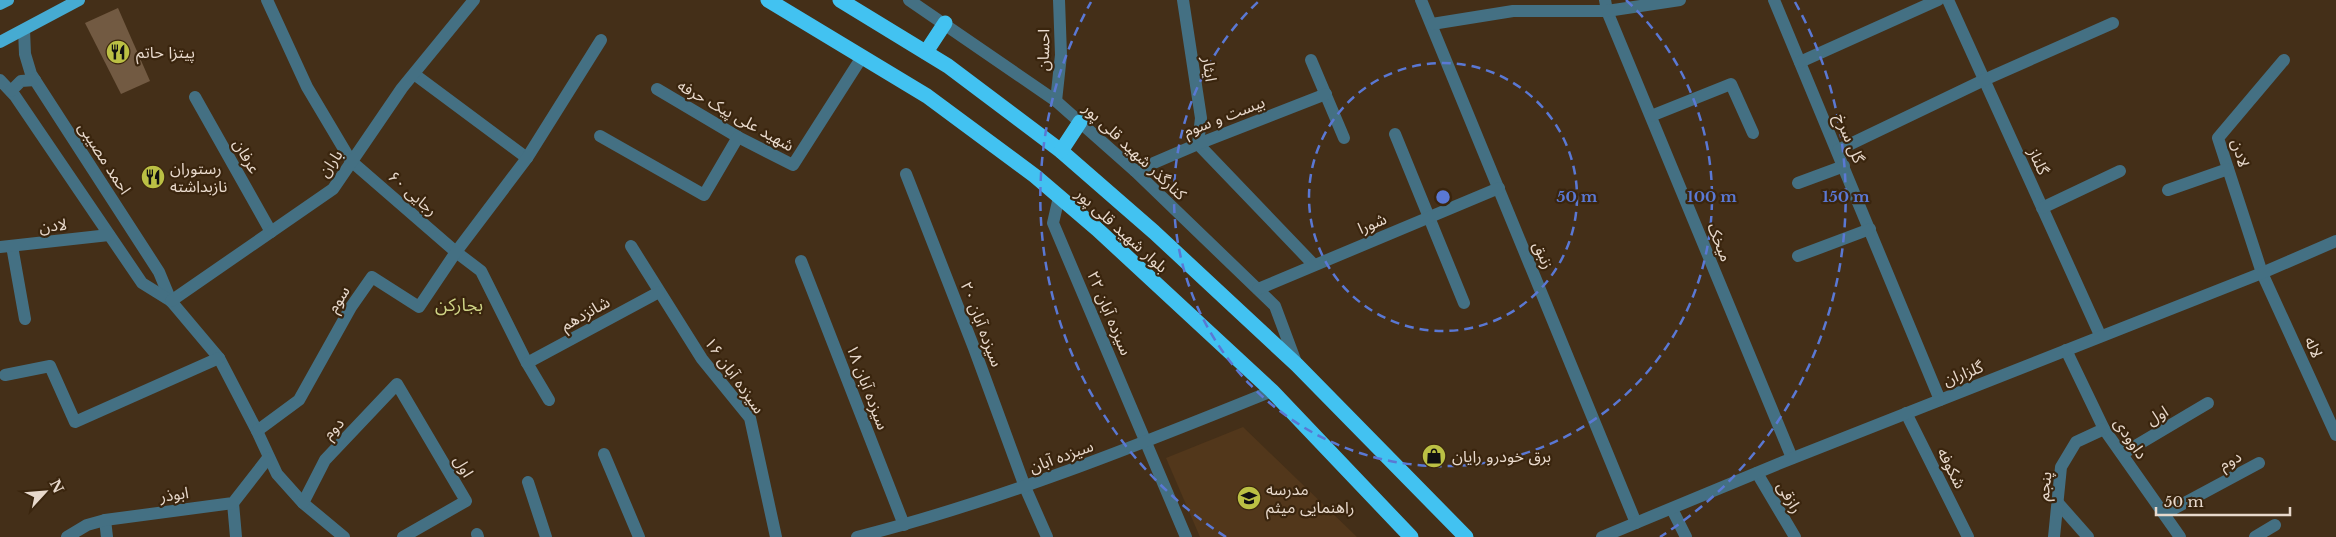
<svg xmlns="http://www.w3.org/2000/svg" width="2336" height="537" viewBox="0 0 2336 537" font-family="'Libre Baskerville','Noto Sans Arabic',serif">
	<rect width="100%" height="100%" fill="#442f18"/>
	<!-- built -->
	<path fill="#52371b" d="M1243,427L1357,537H1200L1166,458Z"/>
	<!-- building -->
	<path fill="#725a42" d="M118,8L150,81L121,94L85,23Z"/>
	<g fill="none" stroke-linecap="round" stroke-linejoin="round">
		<!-- minor -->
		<g stroke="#447083" stroke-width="12">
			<path d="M267,0L307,87L351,161L456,252L481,271L527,363L549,400"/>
			<path d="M909,0L1056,101L1135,171L1275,306L1297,365"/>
			<path d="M1183,0L1201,118L1198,144L1314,265"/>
			<path d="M1421,0L1636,523"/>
			<path d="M1605,0L1607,11L1792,458"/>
			<path d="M1774,0L1940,400"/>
			<path d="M1948,0L2100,335"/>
			<path d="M1432,24L1513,11H1607L1680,0"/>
			<path d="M24,30L25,54L31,74L159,272L171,301"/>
			<path d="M1311,60L1344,138"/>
			<path d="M2284,60L2218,138L2262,273L2336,435"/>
			<path d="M1800,62L1938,0"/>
			<path d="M414,74L527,158"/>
			<path d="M0,80L15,96L142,283L171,301L219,358L257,431L277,474L303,503L344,537"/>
			<path d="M657,89L738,137L793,165L862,57"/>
			<path d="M11,91L21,81L35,80"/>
			<path d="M195,97L271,232"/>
			<path d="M1056,101L1061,55L1059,0"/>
			<path d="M1651,116L1731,84L1753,133"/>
			<path d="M1395,134L1464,303"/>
			<path d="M600,136L704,195L738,137"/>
			<path d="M1838,150L1984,80L2113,23"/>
			<path d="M1135,171L1198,144L1326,94"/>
			<path d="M906,174L974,348L1025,487L1047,537"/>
			<path d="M1798,183L1844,166"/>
			<path d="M2168,190L2228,169"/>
			<path d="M1059,197L1053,223L1186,537"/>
			<path d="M2042,208L2120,171"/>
			<path d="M12,246L25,319"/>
			<path d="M631,246L702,359L750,418L776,537"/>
			<path d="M0,247L109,235"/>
			<path d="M1798,256L1870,229"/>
			<path d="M801,261L904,525"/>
			<path d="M1258,289L1499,188"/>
			<path d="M171,301L333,189L402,88L474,0"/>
			<path d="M2066,350L2104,429L2180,537"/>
			<path d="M527,363L659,292"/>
			<path d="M5,375L50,366L75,422L219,358"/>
			<path d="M1906,413L1968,537"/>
			<path d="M257,431L299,400L351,307L372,277L419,307L456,252L527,158L601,40"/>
			<path d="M604,454L639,537"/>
			<path d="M2122,454L2208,403"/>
			<path d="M1757,473L1795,537"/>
			<path d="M528,482L546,537"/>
			<path d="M233,503L236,537"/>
			<path d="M303,503L325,460L397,384L466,501L403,537"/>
			<path d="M2058,503L2088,537"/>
			<path d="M1672,509L1686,537"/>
			<path d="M2164,514L2259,463"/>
			<path d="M105,520L107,537"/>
			<path d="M477,534L478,537"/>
			<path d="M67,537L87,525L105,520L233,503L268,458"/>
			<path d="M857,537C999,501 1136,446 1272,391"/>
			<path d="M1602,537L1778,464L2262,273L2336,241"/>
			<path d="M2054,537L2061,467L2076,442L2104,429"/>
			<path d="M2255,537L2275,525"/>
		</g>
		<!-- major -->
		<g stroke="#46abd2" stroke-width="12">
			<path d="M0,4L8,0"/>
			<path d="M0,42L79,0"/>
		</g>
		<!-- highway -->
		<g stroke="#42c2f1" stroke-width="15">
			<path d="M768,0L927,96L1035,176L1097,229L1272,391L1411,537"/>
			<path d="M840,0L948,66L1061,151L1154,232L1297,365L1466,537"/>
			<path d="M926,52L945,23"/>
			<path d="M1061,151L1080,122"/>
		</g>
	</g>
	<!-- distance rings -->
	<g fill="none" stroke="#5a78d4" stroke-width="2.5" stroke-dasharray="9 6">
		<circle cx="1443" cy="197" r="134"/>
		<path d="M1626 0A269 269 0 1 1 1260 0"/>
		<path d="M1226 537A403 403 0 0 1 1091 2M1795 2A403 403 0 0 1 1660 537"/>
	</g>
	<!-- icons -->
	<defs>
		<g id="restaurant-disc" transform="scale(1.25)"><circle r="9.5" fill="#bbc044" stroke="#3a250e"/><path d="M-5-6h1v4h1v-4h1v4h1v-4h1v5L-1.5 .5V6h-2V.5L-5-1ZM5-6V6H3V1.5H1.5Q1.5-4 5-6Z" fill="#111"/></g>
		<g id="shop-disc" transform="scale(1.25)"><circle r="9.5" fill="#bbc044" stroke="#3a250e"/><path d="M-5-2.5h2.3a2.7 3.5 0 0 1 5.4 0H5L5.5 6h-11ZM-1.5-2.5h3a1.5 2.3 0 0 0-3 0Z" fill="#111"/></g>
		<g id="school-disc" transform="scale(1.25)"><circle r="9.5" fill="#bbc044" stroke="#3a250e"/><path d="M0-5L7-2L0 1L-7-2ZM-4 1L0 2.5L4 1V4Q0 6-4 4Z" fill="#111"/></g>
	</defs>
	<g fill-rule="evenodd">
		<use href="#restaurant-disc" x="118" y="52"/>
		<use href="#restaurant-disc" x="153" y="177"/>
		<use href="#shop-disc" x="1434" y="456"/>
		<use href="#school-disc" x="1249" y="498"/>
	</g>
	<g text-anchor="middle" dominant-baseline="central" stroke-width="4.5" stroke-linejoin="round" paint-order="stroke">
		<!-- street labels -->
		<g font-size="16" fill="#e8d9cc" stroke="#3a250e">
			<text transform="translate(1043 50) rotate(-89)">احسان</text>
			<text transform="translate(1210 69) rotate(82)">ایثار</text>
			<text transform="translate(736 115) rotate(29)">شهید علی پیک حرفه</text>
			<text transform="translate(1224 116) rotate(-21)">بیست و سوم</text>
			<text transform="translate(1850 138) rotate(67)">گل سرخ</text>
			<text transform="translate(1135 151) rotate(43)">کنارگذر شهید قلی پور</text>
			<text transform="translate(2241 153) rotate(75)">لادن</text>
			<text transform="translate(247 156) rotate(60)">عرفان</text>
			<text transform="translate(105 158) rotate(57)">احمد مصیبی</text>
			<text transform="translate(2039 161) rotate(66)">گلناز</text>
			<text transform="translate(330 163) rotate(-55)">باران</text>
			<text transform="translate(413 193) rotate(41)">رجایی ۶۰</text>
			<text transform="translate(1372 223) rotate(-23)">شورا</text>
			<text transform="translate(53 225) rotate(-6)">لادن</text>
			<text transform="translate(1122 230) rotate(42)">بلوار شهید قلی پور</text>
			<text transform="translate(1720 242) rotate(68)">میخک</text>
			<text transform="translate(1544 255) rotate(68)">زنبق</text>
			<text transform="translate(338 299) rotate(-58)">سوم</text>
			<text transform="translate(585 313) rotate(-29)">شانزدهم</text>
			<text transform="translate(1110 313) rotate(67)">سیزده آبان ۲۲</text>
			<text transform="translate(982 324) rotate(69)">سیزده آبان ۲۰</text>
			<text transform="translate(2314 347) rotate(66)">لاله</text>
			<text transform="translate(1963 373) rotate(-21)">گلزاران</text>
			<text transform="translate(735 375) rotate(54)">سیزده آبان ۱۶</text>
			<text transform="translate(868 387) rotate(69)">سیزده آبان ۱۸</text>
			<text transform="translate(2157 415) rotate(-31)">اول</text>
			<text transform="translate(333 428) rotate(-46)">دوم</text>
			<text transform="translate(2131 438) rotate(56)">داوودی</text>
			<text transform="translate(1061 456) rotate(-20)">سیزده آبان</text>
			<text transform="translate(2230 460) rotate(-28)">دوم</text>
			<text transform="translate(464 466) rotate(60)">اول</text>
			<text transform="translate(1952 468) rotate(63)">شکوفه</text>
			<text transform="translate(2044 486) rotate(-84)">پنجم</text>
			<text transform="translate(174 494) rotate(-8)">ابوذر</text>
			<text transform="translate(1790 497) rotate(60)">رازقی</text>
		</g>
		<!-- poi labels -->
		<g font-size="16" fill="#e8d9cc" stroke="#3a250e" text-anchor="start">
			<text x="136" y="52">پیتزا حاتم</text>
			<text x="170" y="168">رستوران<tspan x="170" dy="18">نازبداشته</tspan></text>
			<text x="1452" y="456">برق خودرو رایان</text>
			<text x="1266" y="489">مدرسه<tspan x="1266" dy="18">راهنمایی میثم</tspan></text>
		</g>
		<!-- neighbourhood labels -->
		<g font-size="18" fill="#cfd486" stroke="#3a250e">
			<text x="459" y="305">بجارکن</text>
		</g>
	</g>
	<circle cx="1443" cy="197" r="8" fill="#5a78d4" stroke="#3a250e" stroke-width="2.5"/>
	<g font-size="15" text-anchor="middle" font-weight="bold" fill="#5a78d4" stroke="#3a250e" stroke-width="4.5" stroke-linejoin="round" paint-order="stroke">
		<text x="1577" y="202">50 m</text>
		<text x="1712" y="202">100 m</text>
		<text x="1846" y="202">150 m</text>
	</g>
	<!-- north arrow -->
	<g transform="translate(45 492) rotate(64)" stroke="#3a250e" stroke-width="4" paint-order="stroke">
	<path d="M0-4L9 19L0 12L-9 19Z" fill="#e8d9cc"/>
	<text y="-8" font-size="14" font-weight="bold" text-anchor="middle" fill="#e8d9cc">N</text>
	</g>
	<!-- scale -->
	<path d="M2156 507v8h134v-8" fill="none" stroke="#e8d9cc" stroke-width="2.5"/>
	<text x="2164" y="507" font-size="15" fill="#e8d9cc" stroke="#3a250e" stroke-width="4" paint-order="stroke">50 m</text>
</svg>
